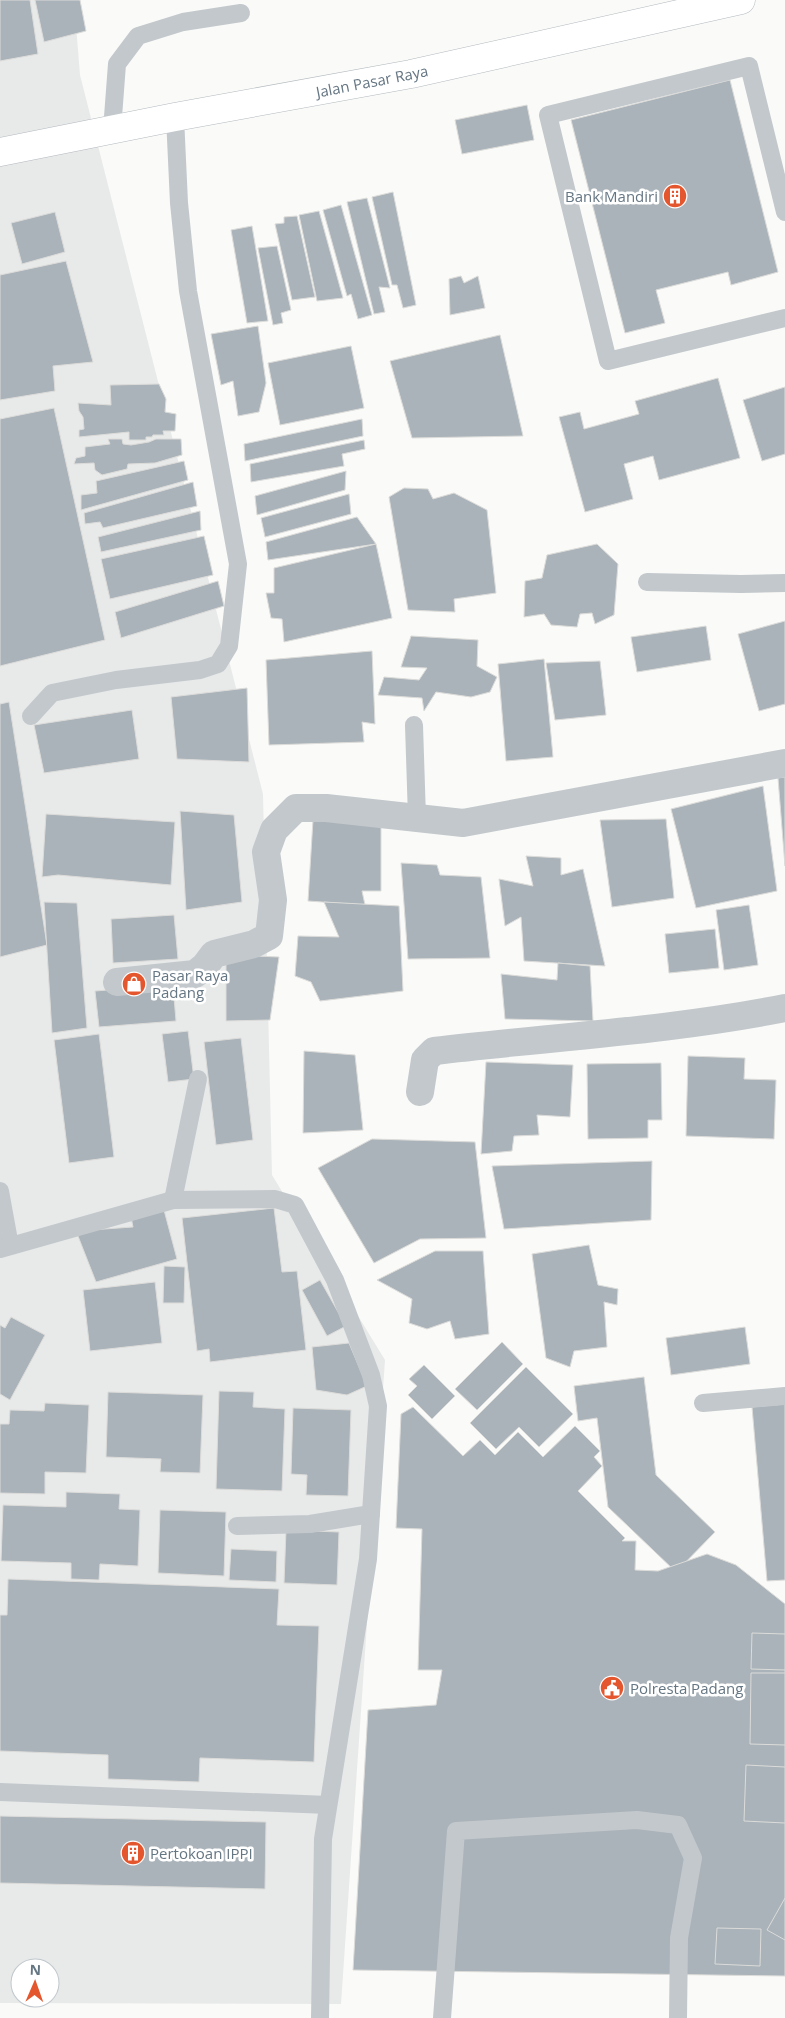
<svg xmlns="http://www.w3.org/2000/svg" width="785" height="2018" viewBox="0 0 785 2018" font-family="'Open Sans',sans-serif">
	<rect width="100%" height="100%" fill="#fafaf8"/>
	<!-- built -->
	<path fill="#e8e9e9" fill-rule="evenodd" d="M0,0H74L80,75L263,794L272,1175L385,1360L341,2004L0,2003ZM20,1968H50V1998H20Z"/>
	<!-- building -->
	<g fill="#aab3b9" stroke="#dcdcda">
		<path d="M0,0H30L38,54L0,61Z"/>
		<path d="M35,0H80L86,31L44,42Z"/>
		<path d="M730,80L778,272L731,285L728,272L656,290L665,323L625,333L571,120Z"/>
		<path d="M527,105L534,140L462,154L455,120Z"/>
		<path d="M393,192L416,305L403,308L397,285H392L372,197Z"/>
		<path d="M367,198L390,288L379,287L385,312L374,314L347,202Z"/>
		<path d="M341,205L372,315L358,319L351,294L347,296L323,210Z"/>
		<path d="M319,211L343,298L317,301L299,215Z"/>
		<path d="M55,212L65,252L22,264L11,223Z"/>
		<path d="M297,216L315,297L292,300L275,224L284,223V217Z"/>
		<path d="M252,226L268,321L247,323L231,230Z"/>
		<path d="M277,246L291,310L281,313L283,323L273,325L258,248Z"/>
		<path d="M66,261L93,362L53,366L55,391L0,400V275Z"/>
		<path d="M461,276L464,283L478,276L485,308L450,315L449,279Z"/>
		<path d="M258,326L266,383L259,412L238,416L233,381L221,385L211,334Z"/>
		<path d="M500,335L523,436L412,438L390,361Z"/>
		<path d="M351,346L364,408L280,425L268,363Z"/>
		<path d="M718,378L740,458L659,480L653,456L624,464L633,499L585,512L559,417L580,412L584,429L639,414L635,401Z"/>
		<path d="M159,384L166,399L165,412L176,414L175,431H163L164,435H153L152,437H146V440H129V432L79,437V430L84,429L83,417L79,411L78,403L111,405L110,385Z"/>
		<path d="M785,387V454L762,461L743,400Z"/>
		<path d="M54,408L105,640L0,666V419Z"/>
		<path d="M362,419L363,436L245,461L244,444Z"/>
		<path d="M108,439H122L123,444L131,445L149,442L156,439H181L182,455L155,463L128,464L127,469L102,475L95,470L94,463L74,464L76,458L85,456V447L110,444Z"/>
		<path d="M364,440L365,449L342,454L344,466L251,482L250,464Z"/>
		<path d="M184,461L188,480L81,510V495L97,493L96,481Z"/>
		<path d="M346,471L345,490L257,515L255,496Z"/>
		<path d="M193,482L197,506L103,528L100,522L85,524L84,513Z"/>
		<path d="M404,488L428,489L433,499L454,493L487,510L496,593L454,599L455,612L408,610L389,497Z"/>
		<path d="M349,494L351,514L265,537L261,518Z"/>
		<path d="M200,511L201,530L101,552L98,537Z"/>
		<path d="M357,517L376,544L268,560L266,542Z"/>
		<path d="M204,536L213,575L110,599L101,559Z"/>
		<path d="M376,544L392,618L284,642L282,619L271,618L266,593H274V568Z"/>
		<path d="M597,544L618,564L614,615L595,624L592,613L580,614L577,627L551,625L544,614L524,617L525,581L542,578L547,555Z"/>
		<path d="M218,581L224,606L121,638L115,612Z"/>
		<path d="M785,621V704L759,711L738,634Z"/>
		<path d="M706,626L711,660L637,672L631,637Z"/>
		<path d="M411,636L478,640L477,666L497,677L490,692L471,697L436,692L424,711L422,698L378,695L384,677L419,680L427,668L401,667Z"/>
		<path d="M372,651L375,724L362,722L364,742L269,745L266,660Z"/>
		<path d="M544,659L553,757L506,761L498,664Z"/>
		<path d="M600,661L606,715L555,720L546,663Z"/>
		<path d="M247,688L249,762L177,759L171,697Z"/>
		<path d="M9,702L47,945L0,957V704Z"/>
		<path d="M132,710L139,759L44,773L34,725Z"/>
		<path d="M785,777V866L778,778Z"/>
		<path d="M763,786L777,891L696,908L671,809Z"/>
		<path d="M180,811L234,815L242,902L186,910Z"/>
		<path d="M46,814L175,822L171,885L58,875L42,877Z"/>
		<path d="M666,819L674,898L612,907L600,820Z"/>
		<path d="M313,820L381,825V891H362L365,905L308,901Z"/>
		<path d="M526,856L561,858V875L583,869L605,966L524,961L521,917L505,926L499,879L533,886Z"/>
		<path d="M401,863L437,865L440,875L481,877L490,958L408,959Z"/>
		<path d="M44,902L77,903L87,1028L52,1033Z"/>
		<path d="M324,902L399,906L403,991L320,1001L311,982L295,976L298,936L339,937Z"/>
		<path d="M749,905L758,965L724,970L716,910Z"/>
		<path d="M174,915L178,959L113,963L111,919Z"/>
		<path d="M715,929L719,968L669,973L665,934Z"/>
		<path d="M226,955L279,957L270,1020L226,1021Z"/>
		<path d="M558,963L590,966L593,1021L505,1019L501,974L557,980Z"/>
		<path d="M173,985L176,1021L99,1027L95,991Z"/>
		<path d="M188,1031L194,1079L168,1082L162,1034Z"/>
		<path d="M99,1034L114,1157L69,1163L54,1040Z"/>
		<path d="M241,1038L253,1140L216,1145L204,1042Z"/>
		<path d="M304,1051L355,1055L363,1130L303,1133Z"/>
		<path d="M688,1056L745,1058L744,1079L776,1080L774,1139L686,1136Z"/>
		<path d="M486,1062L573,1065L570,1117L537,1115L539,1135L514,1136L512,1151L481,1154Z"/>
		<path d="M661,1063L662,1120H648V1138L588,1139L587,1064Z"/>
		<path d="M372,1139L475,1142L486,1238L420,1239L374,1263L318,1168Z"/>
		<path d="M652,1161L651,1220L504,1229L492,1166Z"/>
		<path d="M274,1208L282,1272L297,1271L306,1350L210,1362L209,1349L197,1351L182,1218Z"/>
		<path d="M164,1210L177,1259L96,1282L76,1231L133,1227L131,1217Z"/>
		<path d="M589,1245L598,1285L618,1289L617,1305L604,1302L607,1347L574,1351L570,1367L546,1358L532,1254Z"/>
		<path d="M435,1251H483L489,1334L455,1339L450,1321L427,1329L409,1323L412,1299L377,1280Z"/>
		<path d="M164,1266L185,1267L184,1303H163Z"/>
		<path d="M320,1280L346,1326L327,1336L302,1290Z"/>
		<path d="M155,1282L162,1343L90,1351L83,1290Z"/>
		<path d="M11,1317L45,1335L10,1400L0,1394V1325L5,1328Z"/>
		<path d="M745,1327L750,1364L671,1375L666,1338Z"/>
		<path d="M502,1342L523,1364L477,1410L455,1389Z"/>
		<path d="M349,1343L367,1386L347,1395L316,1390L312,1347Z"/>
		<path d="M424,1365L455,1396L432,1419L408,1395L417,1386L409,1379Z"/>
		<path d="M526,1367L573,1414L539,1447L519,1427L496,1449L470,1423Z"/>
		<path d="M644,1377L656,1475L715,1532L676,1572L608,1507L597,1418L578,1421L574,1386Z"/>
		<path d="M219,1391L254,1392L253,1407L285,1409L282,1491L216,1489Z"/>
		<path d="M108,1392L203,1395L200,1473L160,1472L161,1459L106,1457Z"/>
		<path d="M45,1403L89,1405L86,1473L45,1472V1494L0,1493V1424H9L10,1410L44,1411Z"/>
		<path d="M785,1404V1580L767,1581L752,1407Z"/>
		<path d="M413,1407L463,1456L480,1440L495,1455L518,1432L543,1457L575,1426L600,1451L594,1457L602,1466L578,1491L625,1538L622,1541H636L635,1570L658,1571L707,1554L736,1565L785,1604V1976L353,1970L368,1710L436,1705L442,1670H418L422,1529L396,1528L401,1414Z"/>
		<path d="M293,1408L351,1410L348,1496L306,1495L307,1475L291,1474Z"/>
		<path d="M66,1492L120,1494L119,1509L140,1510L138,1566L100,1564L99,1580L71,1579V1563L1,1561L3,1505L66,1507Z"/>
		<path d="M160,1510L226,1512L224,1576L158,1573Z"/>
		<path d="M286,1530L339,1532L337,1585L284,1583Z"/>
		<path d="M231,1549L277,1551L276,1582L229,1580Z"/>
		<path d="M8,1579L279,1589L277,1625L319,1626L314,1762L200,1758L199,1782L108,1779V1755L0,1751V1615H7Z"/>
		<path d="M752,1633L785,1634V1670L751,1669Z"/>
		<path d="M751,1673H785V1745L750,1744Z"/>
		<path d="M746,1765L785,1767V1823L744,1821Z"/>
		<path d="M0,1816L266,1822L265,1889L0,1883Z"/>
		<path d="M785,1898V1940L767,1930Z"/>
		<path d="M717,1928L761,1929L760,1966L715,1964Z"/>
	</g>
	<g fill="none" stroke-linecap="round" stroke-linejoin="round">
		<!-- secondary casing -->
		<g stroke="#b3babf" stroke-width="29">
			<path id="secondary" d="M0,152L175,117L411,74L741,0"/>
		</g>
		<!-- service -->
		<g stroke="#c3c8cc" stroke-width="18">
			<path d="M112,130L117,64L138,36L183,22L241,13"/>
			<path d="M785,212L749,66L548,115L608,361L785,318"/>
			<path d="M647,582L741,584L785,583"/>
			<path d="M31,716L52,693L116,680L200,670L218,664L229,646L238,564L188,291L179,203L175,117"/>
			<path d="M414,725L417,818"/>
			<path d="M0,1191L10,1246"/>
			<path d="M173,1200L198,1079"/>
			<path d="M0,1249L173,1200L275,1199L295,1205L335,1280L371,1375L378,1406L368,1559L323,1839L320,2018"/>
			<path d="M703,1403L785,1396"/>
			<path d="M237,1526L310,1524L371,1514"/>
			<path d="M0,1792L328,1805"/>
			<path d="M442,2018L456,1831L637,1820L678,1825L693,1858L679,1938L678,2018"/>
		</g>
		<!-- minor -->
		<g stroke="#c3c8cc" stroke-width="28">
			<path d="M117,982L195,974L205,966L214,954L254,944L269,936L273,900L266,852L274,830L296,808H326L463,823L785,763"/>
			<path d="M420,1092L425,1060L434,1051C551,1037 669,1031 785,1008"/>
		</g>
		<!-- secondary -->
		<use href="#secondary" stroke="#fff" stroke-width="28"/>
	</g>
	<!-- icons -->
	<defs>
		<g id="building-disc" transform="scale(1.25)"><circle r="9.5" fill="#e4572e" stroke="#fff"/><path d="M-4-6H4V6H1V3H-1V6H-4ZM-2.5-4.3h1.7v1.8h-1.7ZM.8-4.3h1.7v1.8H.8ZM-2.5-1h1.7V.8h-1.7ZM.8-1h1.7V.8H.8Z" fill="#fff"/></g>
		<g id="shop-disc" transform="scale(1.25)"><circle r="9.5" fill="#e4572e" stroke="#fff"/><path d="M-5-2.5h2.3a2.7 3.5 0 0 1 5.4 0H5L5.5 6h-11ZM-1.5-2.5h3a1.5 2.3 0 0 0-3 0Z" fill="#fff"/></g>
		<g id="civic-disc" transform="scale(1.25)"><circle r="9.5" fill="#e4572e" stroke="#fff"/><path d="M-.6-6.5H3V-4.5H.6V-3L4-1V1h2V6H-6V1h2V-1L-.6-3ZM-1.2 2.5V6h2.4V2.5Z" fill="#fff"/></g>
	</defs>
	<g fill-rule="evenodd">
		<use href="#building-disc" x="675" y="196"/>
		<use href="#shop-disc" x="134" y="984"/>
		<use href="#civic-disc" x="612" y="1688"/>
		<use href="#building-disc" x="133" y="1853"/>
	</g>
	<g text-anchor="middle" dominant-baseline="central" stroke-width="5" stroke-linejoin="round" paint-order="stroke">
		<!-- street labels -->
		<g font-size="15" fill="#657683" stroke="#fff">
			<text transform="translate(372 81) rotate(-11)">Jalan Pasar Raya</text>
		</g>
		<!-- poi labels -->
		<g font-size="15" fill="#657683" stroke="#fff" text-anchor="start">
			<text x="658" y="196" text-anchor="end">Bank Mandiri</text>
			<text x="152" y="975">Pasar Raya<tspan x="152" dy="17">Padang</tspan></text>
			<text x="630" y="1688">Polresta Padang</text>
			<text x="150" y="1853">Pertokoan IPPI</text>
		</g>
	</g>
	<!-- north arrow -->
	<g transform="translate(35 1983) rotate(2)"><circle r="24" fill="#ffffff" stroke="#c1c8cd"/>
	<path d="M0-4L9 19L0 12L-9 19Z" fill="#e4572e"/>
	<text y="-8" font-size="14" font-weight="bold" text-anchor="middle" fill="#657683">N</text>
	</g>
</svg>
